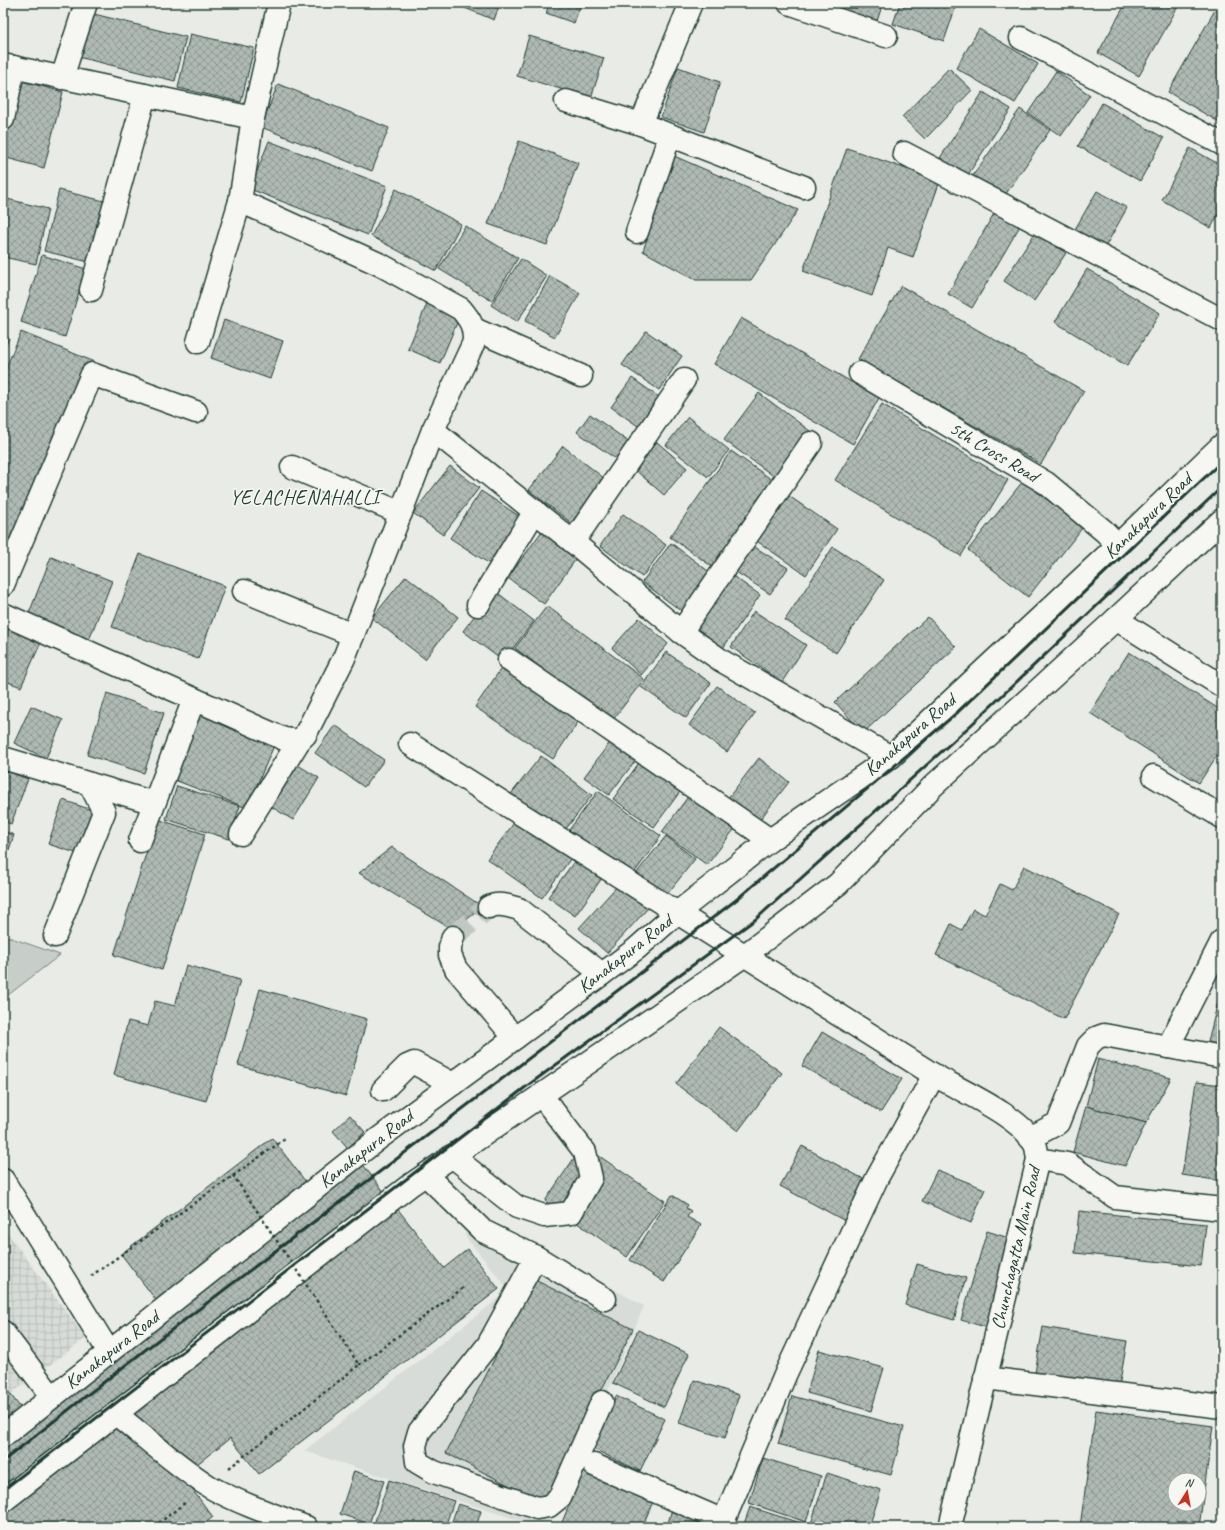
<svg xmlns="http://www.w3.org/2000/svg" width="1225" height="1530" viewBox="0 0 1225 1530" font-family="Caveat,sans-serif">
	<defs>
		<pattern id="industrial-grid" width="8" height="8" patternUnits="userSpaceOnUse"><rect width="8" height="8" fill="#d8dcd8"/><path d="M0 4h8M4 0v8" fill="none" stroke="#b9beba"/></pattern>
		<pattern id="building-cross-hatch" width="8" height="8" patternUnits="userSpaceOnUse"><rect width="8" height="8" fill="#b0bab5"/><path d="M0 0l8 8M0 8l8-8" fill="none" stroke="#8f9894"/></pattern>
	</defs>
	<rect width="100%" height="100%" fill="#e9ebe7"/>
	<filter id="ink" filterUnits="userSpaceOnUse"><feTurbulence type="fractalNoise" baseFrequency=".025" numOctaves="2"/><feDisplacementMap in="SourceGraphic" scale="8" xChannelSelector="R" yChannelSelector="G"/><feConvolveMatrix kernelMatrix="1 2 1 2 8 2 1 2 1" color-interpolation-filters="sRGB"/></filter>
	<g filter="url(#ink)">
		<!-- built -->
		<path fill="#d8dcd8" d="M483,1217L644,1306L573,1474L546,1527H540L304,1451L509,1290L464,1235Z"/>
		<!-- industrial -->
		<path fill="url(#industrial-grid)" d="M3,1227L86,1338L3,1400Z"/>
		<!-- grass -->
		<path fill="#c7cec9" stroke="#73867e" d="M3,935L60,955L3,999Z"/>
		<!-- building -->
		<g fill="url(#building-cross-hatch)" stroke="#1f3d34" fill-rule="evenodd">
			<path d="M453,3H500L494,20Z"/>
			<path d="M550,3H581L574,23L546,13Z"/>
			<path d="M841,3H883L877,21L839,9Z"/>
			<path d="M900,3H957L944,41L893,24Z"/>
			<path d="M1126,3H1180L1139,76L1098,53Z"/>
			<path d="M1215,10L1222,14V124L1168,92Z"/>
			<path d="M90,13L186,37L175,81L78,57Z"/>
			<path d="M979,29L1038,64L1015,103L956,68Z"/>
			<path d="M190,34L254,48L241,102L178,88Z"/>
			<path d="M529,36L604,58L591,98L517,76Z"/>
			<path d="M678,67L720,82L704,132L661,117Z"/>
			<path d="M949,68L972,90L925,139L902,117Z"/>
			<path d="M1056,71L1090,95L1061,136L1028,113Z"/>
			<path d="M18,80L63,92L44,168L3,157V139Z"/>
			<path d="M278,84L389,128L372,171L261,127Z"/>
			<path d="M983,92L1011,109L967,176L940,158Z"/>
			<path d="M1102,103L1164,138L1140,181L1078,146Z"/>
			<path d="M1020,109L1050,130L1003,198L972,177Z"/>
			<path d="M269,141L387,186L368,235L250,189Z"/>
			<path d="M519,141L578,163L547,245L488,224Z"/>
			<path d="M847,148L940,181L913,257L888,248L872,296L803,271Z"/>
			<path d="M1190,148L1222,166V207L1211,228L1162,200Z"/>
			<path d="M674,156L798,210L751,280H696L643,251Z"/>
			<path d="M396,189L461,224L436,271L371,236Z"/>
			<path d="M59,190L104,201L89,262L44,251Z"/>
			<path d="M1097,191L1127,208L1104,249L1074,231Z"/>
			<path d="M3,198L48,209L36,264L3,257Z"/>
			<path d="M996,210L1021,224L972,308L948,294Z"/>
			<path d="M465,226L518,258L492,301L439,269Z"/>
			<path d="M1035,233L1066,253L1034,301L1004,281Z"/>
			<path d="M42,255L86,269L65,337L21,322Z"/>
			<path d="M521,259L547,276L517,322L491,305Z"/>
			<path d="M1087,269L1160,313L1127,366L1055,322Z"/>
			<path d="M550,276L580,293L555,337L525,321Z"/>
			<path d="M901,286L1084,391L1041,464L858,359Z"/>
			<path d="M429,299L461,313L440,363L408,349Z"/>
			<path d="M741,318L879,398L853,444L714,364Z"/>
			<path d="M224,320L283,341L270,379L211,358Z"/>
			<path d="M646,331L682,356L659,390L622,365Z"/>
			<path d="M21,332L95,362L3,585V375Z"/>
			<path d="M3,336L9,338L3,352Z"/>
			<path d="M632,378L666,402L645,431L611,407Z"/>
			<path d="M759,393L810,431L775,477L724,440Z"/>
			<path d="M882,404L1008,480L961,556L835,480Z"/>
			<path d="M590,414L629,442L616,459L577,432Z"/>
			<path d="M688,417L729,450L708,477L666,445Z"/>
			<path d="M657,442L687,468L664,495L634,469Z"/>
			<path d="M563,446L605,479L571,523L529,490Z"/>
			<path d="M731,451L778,484L717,570L670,537Z"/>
			<path d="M450,466L479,488L443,535L413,513Z"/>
			<path d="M1023,481L1083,527L1028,597L968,550Z"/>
			<path d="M481,491L525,520L493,566L450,538Z"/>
			<path d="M783,492L837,529L806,575L751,537Z"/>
			<path d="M623,514L666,545L642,577L600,546Z"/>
			<path d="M542,531L578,556L544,604L508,578Z"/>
			<path d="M671,543L716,577L687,615L642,582Z"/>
			<path d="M750,544L788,568L770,594L733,570Z"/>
			<path d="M833,547L884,580L836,653L785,620Z"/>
			<path d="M140,554L225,586L198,659L112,627Z"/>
			<path d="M51,557L112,581L89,640L28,616Z"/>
			<path d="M730,574L760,595L723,648L693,628Z"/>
			<path d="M406,576L458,617L425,659L372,618Z"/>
			<path d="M494,590L534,621L503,661L463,631Z"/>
			<path d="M547,606L644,679L612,721L515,648Z"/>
			<path d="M754,611L806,645L782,682L731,647Z"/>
			<path d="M928,617L956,647L863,733L835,702Z"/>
			<path d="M639,618L668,644L641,675L612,648Z"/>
			<path d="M3,625L42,640L21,687L3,680Z"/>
			<path d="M666,652L711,683L686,718L641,687Z"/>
			<path d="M1129,652L1222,711V748L1199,783L1090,713Z"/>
			<path d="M502,667L580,719L553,759L475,707Z"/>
			<path d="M717,686L755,713L727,752L689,725Z"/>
			<path d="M107,693L164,713L144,773L87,755Z"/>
			<path d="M31,706L63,720L46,758L14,743Z"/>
			<path d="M199,710L276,741L247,808L172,779Z"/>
			<path d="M335,725L384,760L364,787L315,753Z"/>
			<path d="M611,741L636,760L609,795L584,777Z"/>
			<path d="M541,756L592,795L562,834L511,794Z"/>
			<path d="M759,758L789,782L758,822L728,798Z"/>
			<path d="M641,760L682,789L654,827L613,799Z"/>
			<path d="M293,762L319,778L293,820L267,804Z"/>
			<path d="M3,770L28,779L11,824L3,821Z"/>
			<path d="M177,786L240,806L229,839L166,819Z"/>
			<path d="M598,791L661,836L632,876L569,830Z"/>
			<path d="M690,794L736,827L707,865L662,832Z"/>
			<path d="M63,800L100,813L85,856L48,844Z"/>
			<path d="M157,819L205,834L162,970L114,955Z"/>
			<path d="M517,819L571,858L542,898L487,859Z"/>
			<path d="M3,831L14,835L3,867Z"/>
			<path d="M666,836L695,859L664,898L635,875Z"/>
			<path d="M392,847L483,907L453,930L359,873Z"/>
			<path d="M576,859L602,878L575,916L548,897Z"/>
			<path d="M1024,866L1119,914L1064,1019L936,955L951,924L962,930L973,909L985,915L1000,884L1012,890Z"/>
			<path d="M620,883L648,908L607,953L579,928Z"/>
			<path d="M186,965L240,980L206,1101L114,1075L128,1021L148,1026L155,1001L175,1006Z"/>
			<path d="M1222,985V1046L1208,1042Z"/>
			<path d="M260,989L367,1019L346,1096L238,1065Z"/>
			<path d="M719,1027L782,1073L738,1131L676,1084Z"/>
			<path d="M822,1032L902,1079L881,1112L802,1066Z"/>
			<path d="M1098,1059L1171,1078L1146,1123L1086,1106Z"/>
			<path d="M1196,1082L1222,1085V1181L1182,1175Z"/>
			<path d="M1086,1106L1146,1123L1125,1166L1073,1152Z"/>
			<path d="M350,1115L365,1132L348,1148L333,1131Z"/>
			<path d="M272,1138L312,1190L356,1156L444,1268L468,1249L499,1289L259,1474L230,1438L182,1476L213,1517L200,1527H3V1389L5,1387L25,1414L162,1308L121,1254Z"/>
			<path d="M583,1145L665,1201L627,1257L545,1201Z"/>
			<path d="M802,1146L871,1183L849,1223L780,1186Z"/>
			<path d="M937,1170L985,1189L971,1223L922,1201Z"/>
			<path d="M672,1195L688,1205L686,1208L691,1211L687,1217L701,1225L664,1282L630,1260Z"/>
			<path d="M1079,1211L1206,1224L1201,1266L1075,1253Z"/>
			<path d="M987,1231L1015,1240L989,1328L961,1320Z"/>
			<path d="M917,1264L966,1278L954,1320L905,1305Z"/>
			<path d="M535,1280L633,1329L543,1503L446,1453Z"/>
			<path d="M1043,1327L1127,1341L1119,1387L1035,1373Z"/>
			<path d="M638,1330L689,1354L664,1407L613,1383Z"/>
			<path d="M819,1350L884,1368L871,1411L807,1393Z"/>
			<path d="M694,1380L739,1395L725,1438L679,1423Z"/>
			<path d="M616,1396L665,1419L640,1471L591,1448Z"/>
			<path d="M792,1396L904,1427L891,1475L778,1444Z"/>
			<path d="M1096,1410L1213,1426L1199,1527H1080ZM1175,1480H1199V1504H1175Z"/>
			<path d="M763,1458L821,1476L806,1522L749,1503Z"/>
			<path d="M585,1467L655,1497L642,1527H560Z"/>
			<path d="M354,1471L384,1481L369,1524L340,1514Z"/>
			<path d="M827,1473L881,1490L869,1527H810Z"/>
			<path d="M389,1480L454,1501L445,1527H373Z"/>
			<path d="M458,1504L481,1511L476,1527H450Z"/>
			<path d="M750,1507L800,1523L798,1527H743Z"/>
			<path d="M672,1509L710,1527H667Z"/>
		</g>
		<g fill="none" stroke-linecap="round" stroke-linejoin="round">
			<!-- minor-tunnel -->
			<path stroke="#c1c8c3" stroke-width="22" stroke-dasharray="22 11" stroke-linecap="butt" d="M453,937L489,907"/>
			<!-- minor casing -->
			<g stroke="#1f3d34" stroke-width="25">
				<g id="minor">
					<path d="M279,3L253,118L240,201L381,265L461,309C471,321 474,326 474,342L433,430L573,542L681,632L722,661L891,757"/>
					<path d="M789,3L886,36"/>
					<path d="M1021,38L1222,144"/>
					<path d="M3,65L253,118"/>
					<path d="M62,78L86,3"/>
					<path d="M566,101L641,124L804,187"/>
					<path d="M3,119L14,67"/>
					<path d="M641,124L691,3"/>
					<path d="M904,153L1222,320"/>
					<path d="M637,232L670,135"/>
					<path d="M91,290L145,95"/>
					<path d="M474,329L581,376"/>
					<path d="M198,342L240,201"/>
					<path d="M860,373L1046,483L1104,531L1118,545"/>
					<path d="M292,467L401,513"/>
					<path d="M573,542L684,380"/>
					<path d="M3,585L92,374L196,412"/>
					<path d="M244,591L353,635"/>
					<path d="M478,605L535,511"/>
					<path d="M3,614L284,739L299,741L305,735L344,658L433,430"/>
					<path d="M1116,619L1222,686"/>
					<path d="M681,632L811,443"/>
					<path d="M509,660L770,840"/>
					<path d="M410,744L934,1075C960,1090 1026,1119 1036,1147C1037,1151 1037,1155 1038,1159L950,1527"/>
					<path d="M3,758L154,803"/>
					<path d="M1154,776L1222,817"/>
					<path d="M241,834L299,741"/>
					<path d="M140,841L194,699"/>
					<path d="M489,907C498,902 509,906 519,909L602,974"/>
					<path d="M55,936L104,812L90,784"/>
					<path d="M453,937L450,947V955L456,969L515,1038"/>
					<path d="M1168,1047L1222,941"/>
					<path d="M383,1090L407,1066L414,1063L453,1084"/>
					<path d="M1030,1138L1058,1123L1088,1046L1096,1038L1104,1035L1222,1057"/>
					<path d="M452,1156L517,1207L544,1216L571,1213L591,1178L585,1152L541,1095"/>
					<path d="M1038,1159L1068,1164L1115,1197L1222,1209"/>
					<path d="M426,1175L483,1231L536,1257L605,1299"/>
					<path d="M3,1180L109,1352"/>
					<path d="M536,1257L488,1345L419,1432L415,1446L417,1462L434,1472L537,1508L549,1506L560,1497L602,1402"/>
					<path d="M3,1332L52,1397"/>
					<path d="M985,1378L1222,1407"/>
					<path d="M116,1414C146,1438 177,1466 210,1487C241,1504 274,1515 306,1527"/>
					<path d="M594,1465L724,1521"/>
					<path d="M721,1527L786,1373L877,1178L934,1075"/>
				</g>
			</g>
			<!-- highway casing -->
			<g stroke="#1f3d34" stroke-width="25">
				<g id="highway">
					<path d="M3,1436L378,1139L636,949L677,913L770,840L891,757L1118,545L1222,445"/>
					<path d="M3,1501L409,1186L745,955L838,884L933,786L1116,619L1222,520"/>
				</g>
			</g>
			<!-- path -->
			<g stroke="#1f3d34" stroke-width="2.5" stroke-dasharray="3 3" stroke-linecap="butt">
				<path d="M233,1175L253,1205"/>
				<path d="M91,1276L285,1139"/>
				<path d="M313,1295L359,1365L463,1288"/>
				<path d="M229,1468L359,1365"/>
				<path d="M154,1527L186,1502"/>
			</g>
			<!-- minor -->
			<use href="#minor" stroke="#f6f6f2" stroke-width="22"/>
			<!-- highway -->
			<use href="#highway" stroke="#f6f6f2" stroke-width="22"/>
			<!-- rail -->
			<g stroke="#1f3d34" stroke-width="3">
				<path d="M3,1461L145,1350L511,1072L736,900L958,712L1222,461"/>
				<path d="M3,1490L527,1086L756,919L971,725L1222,487"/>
			</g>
			<!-- path-bridge -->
			<path stroke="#1f3d34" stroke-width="2.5" stroke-dasharray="3 3" stroke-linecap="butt" d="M253,1205L313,1295"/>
		</g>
	</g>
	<g text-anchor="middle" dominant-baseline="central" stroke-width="3.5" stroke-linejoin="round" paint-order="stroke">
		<!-- street labels -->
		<g font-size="19" fill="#1f3d34" stroke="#f6f6f2">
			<text transform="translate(994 452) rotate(31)">5th Cross Road</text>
			<text transform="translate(1148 516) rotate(-44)">Kanakapura Road</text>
			<text transform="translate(910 735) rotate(-41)">Kanakapura Road</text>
			<text transform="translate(625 954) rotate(-38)">Kanakapura Road</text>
			<text transform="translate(366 1149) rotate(-38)">Kanakapura Road</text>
			<text transform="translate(1016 1248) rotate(-77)">Chunchagatta Main Road</text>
			<text transform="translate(112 1350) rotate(-38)">Kanakapura Road</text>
		</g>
		<!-- neighbourhood labels -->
		<g font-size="20" letter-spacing="1" fill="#1f3d34" stroke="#f6f6f2">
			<text x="305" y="497">YELACHENAHALLI</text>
		</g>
	</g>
	<!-- margin -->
	<rect width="1225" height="1530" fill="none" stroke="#f6f6f2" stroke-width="16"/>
	<rect x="8" y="8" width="1209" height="1514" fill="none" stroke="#1f3d34" stroke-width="1.5" filter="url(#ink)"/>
	<!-- north arrow -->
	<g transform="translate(1187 1492) rotate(11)"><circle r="19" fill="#f6f6f2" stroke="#a0aca6"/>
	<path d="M0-3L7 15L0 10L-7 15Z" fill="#c8321e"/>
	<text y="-6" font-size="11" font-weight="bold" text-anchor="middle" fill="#1f3d34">N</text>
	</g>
</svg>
